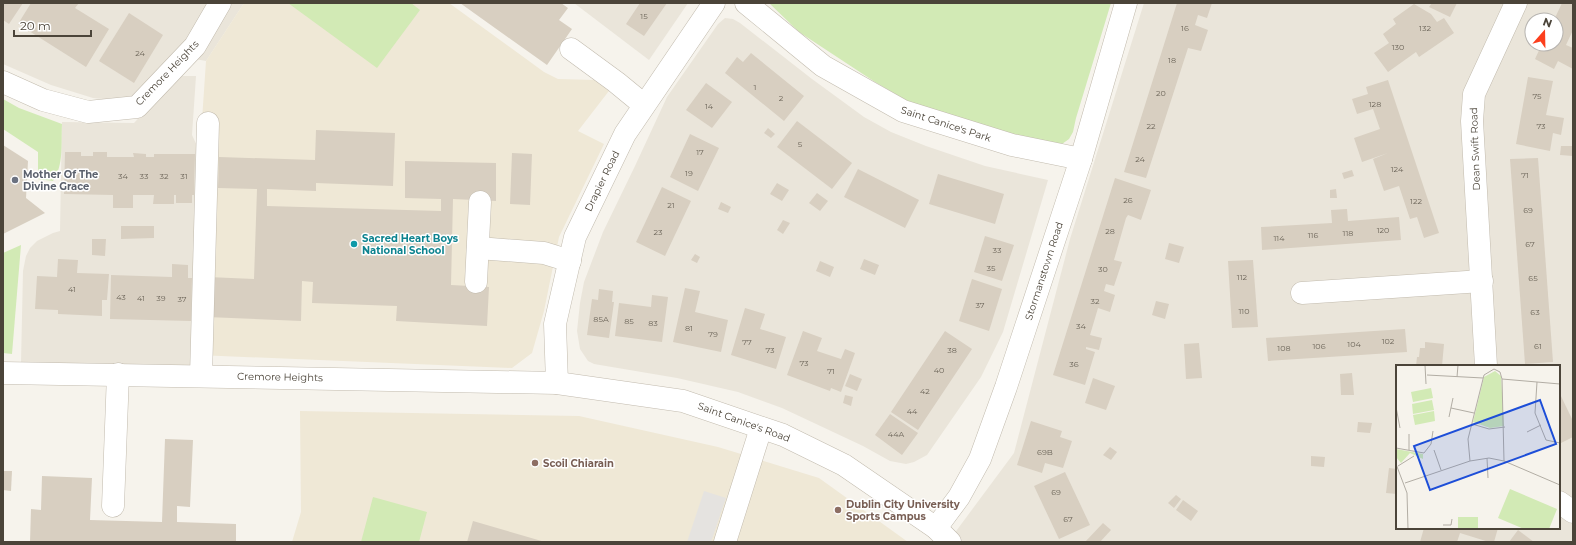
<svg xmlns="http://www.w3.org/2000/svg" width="1576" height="545" viewBox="0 0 1576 545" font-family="Montserrat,sans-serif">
	<rect width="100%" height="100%" fill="#f6f3ec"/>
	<!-- residential -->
	<g fill="#eae5da" fill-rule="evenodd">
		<path d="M3,3H244L206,61L195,59L139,103L93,98L51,85L3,64Z"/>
		<path d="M574,3H688L649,60Z"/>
		<path d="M1144,3H1573V542H948L1014,453L1070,239ZM1532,20H1556V44H1532ZM1397,366H1559V528H1397Z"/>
		<path d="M725,18L733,19L740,23L812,79L864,117L891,132L926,146L985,166L1048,180L1003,332L981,377L927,455L914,462L906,464L890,461L863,446L782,408L738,392L677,378L594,364L588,361L580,349L577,331L580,303L584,282L603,232L635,166L667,97L718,24Z"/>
		<path d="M179,76H196L192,135L199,150L193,366L21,363L23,271L26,256L30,248L37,241L53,233L60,231L62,122L134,123Z"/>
	</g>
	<!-- education -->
	<g fill="#efe8d6">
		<path d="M244,3H449L544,72L558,79L595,80L612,87L578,131L604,144L559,237L544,311L532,353L512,368L197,355L202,120L206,61Z"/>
		<path d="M300,411L579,416L718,447L819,478L908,542H292L301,512Z"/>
	</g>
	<!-- green -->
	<g fill="#d2eab5">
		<path d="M288,3H411L420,10L377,68Z"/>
		<path d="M769,3H1111L1076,118L1073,132L1069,139L1062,144L1051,145L1009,138L914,105L875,82L799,32Z"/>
		<path d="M3,99L19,108L62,124C61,144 64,165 53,181L38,179V152L3,129Z"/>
		<path d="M21,245L12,354L3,353V253Z"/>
		<path d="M373,497L427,512L419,542H361Z"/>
	</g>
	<!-- parking -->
	<path fill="#e5e3e0" d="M704,491L726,498L711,542H687Z"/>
	<!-- building -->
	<g fill="#d8cfc1">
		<path d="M3,3H23L9,24L3,20Z"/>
		<path d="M31,3H79L75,8L109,29L86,67L18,24Z"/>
		<path d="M460,3H561L568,8L559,20L572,29L547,65Z"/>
		<path d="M640,3H667L644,36L626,24Z"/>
		<path d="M1177,3H1212L1207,18L1198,15L1195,25L1208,30L1201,51L1188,48L1146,178L1124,172Z"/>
		<path d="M1432,3H1457L1450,17L1429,7Z"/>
		<path d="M1562,3H1573V30L1566,45L1573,48V69L1558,61L1554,69L1535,59L1542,44H1556V20H1554Z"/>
		<path d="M1414,4L1431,14L1437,22L1444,18L1454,33L1419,57L1416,52L1388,72L1374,53L1389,43L1383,34L1396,24L1393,19Z"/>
		<path d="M129,13L163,35L134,83L99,61Z"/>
		<path d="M751,53L804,96L784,121L725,73L737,57L743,62Z"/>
		<path d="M1528,77L1553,81L1546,115L1564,118L1561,135L1553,133L1550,151L1516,144Z"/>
		<path d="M1388,80L1439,233L1424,238L1417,217L1410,219L1399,186L1384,191L1373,159L1388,153L1362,162L1354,138L1380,129L1373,109L1357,114L1352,99L1368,94L1366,87Z"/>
		<path d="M706,83L732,102L712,128L686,110Z"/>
		<path d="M797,121L852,163L832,189L777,147Z"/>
		<path d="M768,128L775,134L771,138L764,133Z"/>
		<path d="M316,130L395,133L393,186L316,183V191L267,189V206L441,211V199L405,198V161L496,163V201L453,199L451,285L489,287L487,326L396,321L397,306L312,303L313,282L302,281L301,321L207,317L208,277L254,279L257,189L218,188L219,157L315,160Z"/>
		<path d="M690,134L719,148L698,191L670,177Z"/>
		<path d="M3,145L28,161L26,198L45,213L3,234Z"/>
		<path d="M1561,146H1573V156L1560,155Z"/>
		<path d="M65,152H81V156H93V152H107V157H134L133,153L146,154V157H154V154H195L194,195H192V203H176V195H174V204H153L154,195H133V208H113V195L64,194Z"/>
		<path d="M512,153L532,154L530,205L510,204Z"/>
		<path d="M1538,158L1553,362L1525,364L1510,159Z"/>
		<path d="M858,169L919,200L905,228L844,197Z"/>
		<path d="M1352,170L1354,176L1344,179L1342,173Z"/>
		<path d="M938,174L1004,194L995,224L929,204Z"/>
		<path d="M1115,178L1151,190L1141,220L1128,215L1126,218L1114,260L1122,262L1114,286L1106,284L1104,291L1115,295L1110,312L1098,308L1090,335L1102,338L1099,350L1086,347V349L1095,352L1085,385L1053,375Z"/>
		<path d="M777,183L789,190L782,201L770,194Z"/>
		<path d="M662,187L691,201L665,256L636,242Z"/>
		<path d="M1336,189L1337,198H1330V190Z"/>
		<path d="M817,193L828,201L820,211L809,203Z"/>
		<path d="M721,202L731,207L728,213L718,209Z"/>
		<path d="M1347,209L1348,221L1399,217L1401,240L1262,250L1261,227L1332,223L1331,210Z"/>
		<path d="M783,220L790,223L783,234L777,230Z"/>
		<path d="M121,226H154V238L121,239Z"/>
		<path d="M985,236L1014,245L1002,281L974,272Z"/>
		<path d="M92,239H106L105,256L92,255Z"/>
		<path d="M1169,243L1184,247L1179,263L1165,259Z"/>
		<path d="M695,254L700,257L697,263L691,260Z"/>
		<path d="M58,259L78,260L77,273L109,274L107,300H102V316L58,314V310L35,309L37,276L57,277Z"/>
		<path d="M864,259L879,265L875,275L860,269Z"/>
		<path d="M1253,260L1258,327L1232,328L1228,261Z"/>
		<path d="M820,261L834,267L830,277L816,271Z"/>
		<path d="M172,264L188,265V278H192L191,321L110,319L111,275L172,277Z"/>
		<path d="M972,279L1002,289L989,331L959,321Z"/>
		<path d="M685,288L700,291L695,312L728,320L721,352L673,342Z"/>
		<path d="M599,289L613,291L612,302H614L609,338L587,335L592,299L598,300Z"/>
		<path d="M652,295L668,297L662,342L615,336L619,303L651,307Z"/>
		<path d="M1156,301L1169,304L1165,319L1152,315Z"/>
		<path d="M745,308L765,314L760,329L786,337L776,369L731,355Z"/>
		<path d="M1405,329L1407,352L1268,361L1266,338Z"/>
		<path d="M803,331L822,338L817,351L841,359L845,349L855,353L841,392L831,388L830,391L787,375Z"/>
		<path d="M945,331L972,349L918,430L891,412Z"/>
		<path d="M1425,342L1444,344L1442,366H1416L1417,357H1419L1420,348H1425Z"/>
		<path d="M1199,343L1202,378L1186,379L1184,344Z"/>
		<path d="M1352,373L1354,395H1341L1340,374Z"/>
		<path d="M850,374L862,379L857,391L845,386Z"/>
		<path d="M1093,378L1115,386L1106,410L1085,403Z"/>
		<path d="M1559,392L1573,421V437L1559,444Z"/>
		<path d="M845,395L853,397L851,406L843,403Z"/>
		<path d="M890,414L918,433L902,455L875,435Z"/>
		<path d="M1031,421L1062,431L1060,437L1072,441L1063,468L1045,463L1042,473L1017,465Z"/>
		<path d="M1358,422L1372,423L1370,433L1357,432Z"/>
		<path d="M165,439L193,440L190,507L177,506V522L236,524V542H30L31,509L41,510L42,476L92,478L90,520L162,522Z"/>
		<path d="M1110,447L1117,452L1111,460L1103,455Z"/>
		<path d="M1311,456L1325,457L1324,467L1311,466Z"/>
		<path d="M1389,468L1397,469V494L1386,493Z"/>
		<path d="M3,471H12L11,491L3,490Z"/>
		<path d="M1065,472L1090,525L1059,539L1034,486Z"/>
		<path d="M1176,495L1181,499L1174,508L1168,503Z"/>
		<path d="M1183,500L1198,511L1191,521L1176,510Z"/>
		<path d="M473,521L545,542H467Z"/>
		<path d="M1103,523L1111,530L1100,542H1085Z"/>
		<path d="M1424,528H1498L1494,542H1489L1460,533L1457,542H1420Z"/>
		<path d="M1518,530L1534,542H1509Z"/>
	</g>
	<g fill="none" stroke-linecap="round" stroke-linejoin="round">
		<!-- minor casing -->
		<g stroke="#c2bbae" stroke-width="23">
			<g id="minor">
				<path d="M746,3L823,66L903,111L1012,145L1081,159"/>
				<path d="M571,49L616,82L644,105"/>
				<path d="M3,82L43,100L88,112L137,107L195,46L220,3"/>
				<path d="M478,248L544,253L570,261"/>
				<path d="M476,282L480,202"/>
				<path d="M1302,293L1482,281"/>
				<path d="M1486,366L1472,121L1474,94L1516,3"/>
				<path d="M3,373L557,383L683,401L783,435L844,465L936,528L950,542"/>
				<path d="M201,376L208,123"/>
				<path d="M557,383L555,324L575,237L625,134L714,3"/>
				<path d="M1559,502L1573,512"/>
				<path d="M113,506L118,374"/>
				<path d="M936,528L959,497L980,459L1006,387L1081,159L1126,3"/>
				<path d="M725,542L761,428"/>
			</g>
		</g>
		<!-- minor -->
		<use href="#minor" stroke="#fff" stroke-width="22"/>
	</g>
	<!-- markers -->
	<circle fill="#6b7280" stroke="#fff" stroke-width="1.5" cx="15" cy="180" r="4"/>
	<circle fill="#0f9aa8" stroke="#fff" stroke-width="1.5" cx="354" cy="244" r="4"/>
	<g fill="#8d6e63" stroke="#fff" stroke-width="1.5">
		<circle cx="535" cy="463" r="4"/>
		<circle cx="838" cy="510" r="4"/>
	</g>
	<g text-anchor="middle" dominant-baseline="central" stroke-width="3" stroke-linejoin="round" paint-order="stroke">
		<!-- number labels -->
		<g font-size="8" fill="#6e675b">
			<text x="644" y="16">15</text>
			<text x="1185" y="28">16</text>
			<text x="1425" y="28">132</text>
			<text x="1398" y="47">130</text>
			<text x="140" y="53">24</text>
			<text x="1172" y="60">18</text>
			<text x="755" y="87">1</text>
			<text x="1161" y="93">20</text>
			<text x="1537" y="96">75</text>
			<text x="781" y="98">2</text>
			<text x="1375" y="104">128</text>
			<text x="709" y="106">14</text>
			<text x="1151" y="126">22</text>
			<text x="1541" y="126">73</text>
			<text x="800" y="144">5</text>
			<text x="700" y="152">17</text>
			<text x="1140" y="159">24</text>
			<text x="1397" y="169">124</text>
			<text x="689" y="173">19</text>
			<text x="1525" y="175">71</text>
			<text x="123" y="176">34</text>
			<text x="144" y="176">33</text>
			<text x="164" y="176">32</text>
			<text x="184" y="176">31</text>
			<text x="1128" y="200">26</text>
			<text x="1416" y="201">122</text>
			<text x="671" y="205">21</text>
			<text x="1528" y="210">69</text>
			<text x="1383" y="230">120</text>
			<text x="1110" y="231">28</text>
			<text x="658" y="232">23</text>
			<text x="1348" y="233">118</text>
			<text x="1313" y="235">116</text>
			<text x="1279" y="238">114</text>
			<text x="1530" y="244">67</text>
			<text x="997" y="250">33</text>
			<text x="991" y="268">35</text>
			<text x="1103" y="269">30</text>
			<text x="1242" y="277">112</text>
			<text x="1533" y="278">65</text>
			<text x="72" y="289">41</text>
			<text x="121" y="297">43</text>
			<text x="141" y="298">41</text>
			<text x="161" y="298">39</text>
			<text x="182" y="299">37</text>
			<text x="1095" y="301">32</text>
			<text x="980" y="305">37</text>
			<text x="1244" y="311">110</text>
			<text x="1535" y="312">63</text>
			<text x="601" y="319">85A</text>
			<text x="629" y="321">85</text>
			<text x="653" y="323">83</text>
			<text x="1081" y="326">34</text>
			<text x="689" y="328">81</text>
			<text x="713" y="334">79</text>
			<text x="1388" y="341">102</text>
			<text x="747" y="342">77</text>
			<text x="1354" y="344">104</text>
			<text x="1319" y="346">106</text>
			<text x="1538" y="346">61</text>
			<text x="1284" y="348">108</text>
			<text x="770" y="350">73</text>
			<text x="952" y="350">38</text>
			<text x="804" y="363">73</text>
			<text x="1074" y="364">36</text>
			<text x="939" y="370">40</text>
			<text x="831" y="371">71</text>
			<text x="925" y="391">42</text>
			<text x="912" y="411">44</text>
			<text x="896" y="434">44A</text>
			<text x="1045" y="452">69B</text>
			<text x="1056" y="492">69</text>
			<text x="1068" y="519">67</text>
		</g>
		<!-- street labels -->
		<g font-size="10" fill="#4b4439" stroke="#fff">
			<text transform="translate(167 73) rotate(-46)">Cremore Heights</text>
			<text transform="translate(946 124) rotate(18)">Saint Canice's Park</text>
			<text transform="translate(1475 149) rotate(-92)">Dean Swift Road</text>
			<text transform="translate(602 181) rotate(-64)">Drapier Road</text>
			<text transform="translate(1044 271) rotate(-72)">Stormanstown Road</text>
			<text transform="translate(280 377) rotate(1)">Cremore Heights</text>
			<text transform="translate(744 422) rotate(20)">Saint Canice's Road</text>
		</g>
		<!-- worship labels -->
		<g font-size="10" font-weight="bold" fill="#5b616d" stroke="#fff" text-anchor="start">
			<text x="23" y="174">Mother Of The<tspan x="23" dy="12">Divine Grace</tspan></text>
		</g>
		<!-- culture labels -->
		<g font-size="10" font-weight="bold" fill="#0d838f" stroke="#fff" text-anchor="start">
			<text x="362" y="238">Sacred Heart Boys<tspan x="362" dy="12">National School</tspan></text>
		</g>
		<!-- education labels -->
		<g font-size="10" font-weight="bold" fill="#785e54" stroke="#fff" text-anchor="start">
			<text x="543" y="463">Scoil Chiarain</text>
			<text x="846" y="504">Dublin City University<tspan x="846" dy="12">Sports Campus</tspan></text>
		</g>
	</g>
	<!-- overview -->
	<g transform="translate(1396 365)">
		<rect width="164" height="164" fill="#f6f3ec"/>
		<path d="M99,6L105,11L108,61L94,63L77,57L88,12ZM35,23L37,33L17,37L15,27ZM36,35L38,45L17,49L16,39ZM38,46L39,56L19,60L17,50ZM0,84L27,89V94L14,88L5,98L0,92ZM114,124L161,144L153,164H128L102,153ZM62,152H82V164H62Z" fill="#d2eab5"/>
		<path fill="none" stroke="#b2ada4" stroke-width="1" d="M29,0L30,19M31,10L87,13M61,12L62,0M106,14L164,19M141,17L139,48L150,75L164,78M0,42L4,63M55,43L78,48M53,52L57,33M76,59L93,64L109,62M131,67L145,60M0,83L28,88L35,79L37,66M13,85V69M38,85L45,105M91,93L92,113M74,96L72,74L88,10L98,4L104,7L106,14L108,96M0,99L11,128L12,164M2,101L18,91M9,118L74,96L93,93L108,96L164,120M47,160H55L56,154"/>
		<path fill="#1d4ed8" fill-opacity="0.15" stroke="#1d4ed8" stroke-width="2" d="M144,35L160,79L34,125L18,81Z"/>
		<rect width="164" height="164" fill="none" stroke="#4b4439" stroke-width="2"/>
	</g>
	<!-- border -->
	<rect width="1576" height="545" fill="none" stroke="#4b4439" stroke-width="8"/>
	<!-- north arrow -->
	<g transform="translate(1544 32) rotate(20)"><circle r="19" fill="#ffffff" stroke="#b7b4b0"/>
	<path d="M0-3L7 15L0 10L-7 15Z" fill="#fc3f1d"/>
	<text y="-6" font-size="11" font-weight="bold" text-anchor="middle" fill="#4b4439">N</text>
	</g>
	<!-- scale -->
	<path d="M14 30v6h77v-6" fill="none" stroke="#4b4439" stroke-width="2"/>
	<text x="20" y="30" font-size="12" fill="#4b4439" stroke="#ffffff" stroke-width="3" paint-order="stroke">20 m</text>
</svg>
